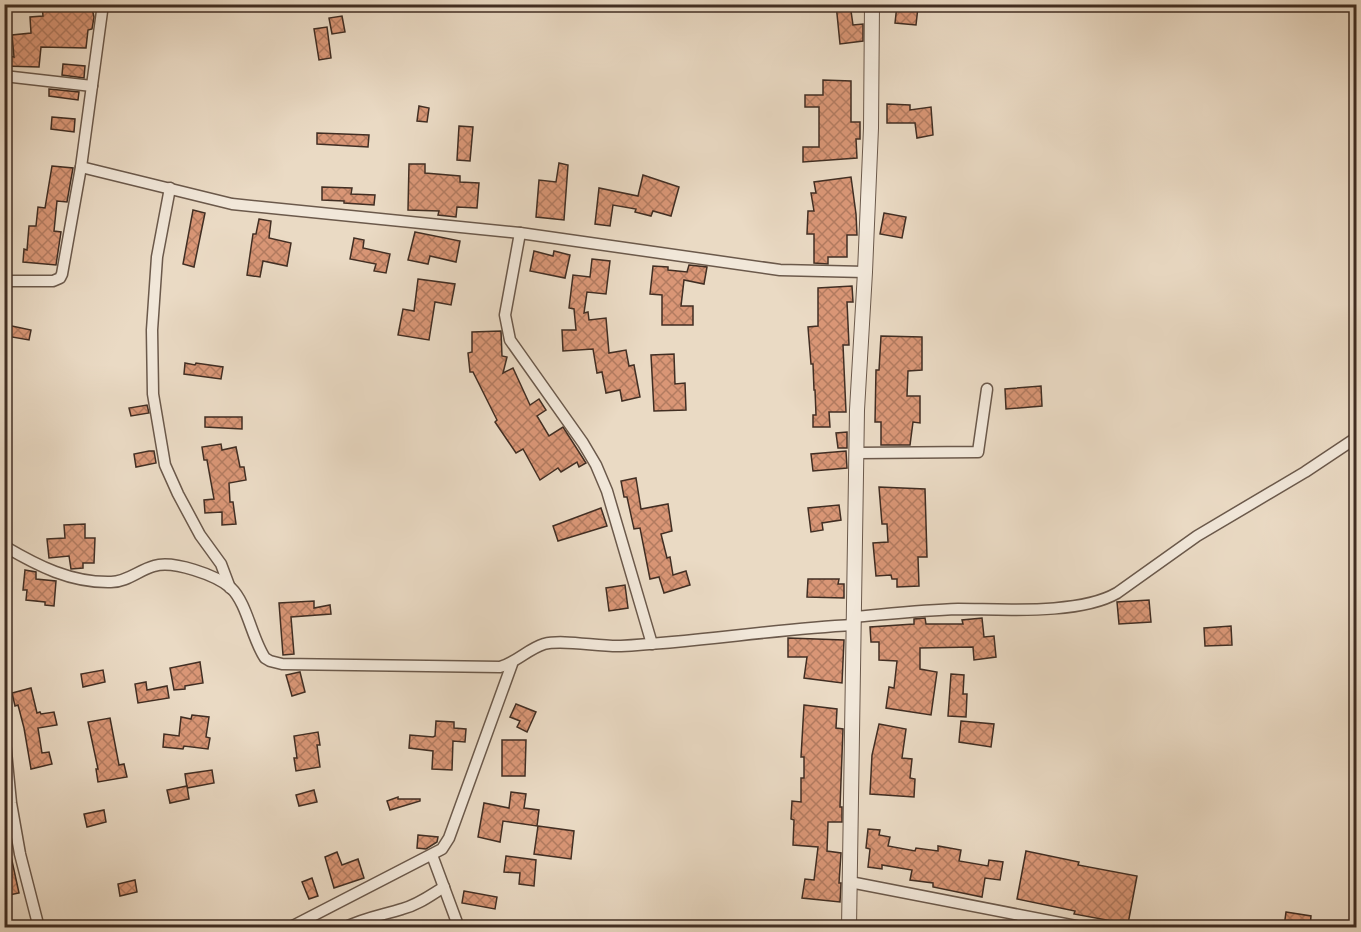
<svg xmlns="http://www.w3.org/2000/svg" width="1361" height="932" viewBox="0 0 1361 932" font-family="'Gentium Book Plus',serif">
	<defs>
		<pattern id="building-cross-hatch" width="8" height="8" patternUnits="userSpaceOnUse" patternTransform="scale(1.5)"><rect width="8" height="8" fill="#d99676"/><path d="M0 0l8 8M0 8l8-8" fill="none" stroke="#b27b60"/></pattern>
	</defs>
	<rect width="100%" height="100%" fill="#eadac4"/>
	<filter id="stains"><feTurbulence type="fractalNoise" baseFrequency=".00333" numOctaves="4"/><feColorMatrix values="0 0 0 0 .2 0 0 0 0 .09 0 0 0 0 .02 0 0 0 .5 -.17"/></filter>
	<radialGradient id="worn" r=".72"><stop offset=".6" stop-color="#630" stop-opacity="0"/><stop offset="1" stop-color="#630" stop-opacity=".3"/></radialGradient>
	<!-- building -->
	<g fill="url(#building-cross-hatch)" stroke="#412e23" stroke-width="1.5">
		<path d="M42,4H91L94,17L92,29L88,30L86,48L41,47L39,67L4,66V55L14,57L12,35L31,33L30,17L43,16Z"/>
		<path d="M836,4H850L853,25L863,24V41L840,44Z"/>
		<path d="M897,5L918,7L916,25L895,23Z"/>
		<path d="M342,16L345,32L332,34L329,18Z"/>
		<path d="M327,27L331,58L319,60L314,29Z"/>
		<path d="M63,64L85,66L84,78L62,75Z"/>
		<path d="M823,80L851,81V122H860V139H856L857,158L803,162V147H819V107H805V95H823Z"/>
		<path d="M49,89L79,92L78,100L49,96Z"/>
		<path d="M887,104L910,105V110L931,107L933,135L917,138L915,123H887Z"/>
		<path d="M419,106L429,108L427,122L417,121Z"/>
		<path d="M52,117L75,119L74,132L51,129Z"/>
		<path d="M459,126L473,127L470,161L457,160Z"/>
		<path d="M317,133L369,135L368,147L317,144Z"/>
		<path d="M559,163L568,165L564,220L536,217L539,180L556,182Z"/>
		<path d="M409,164H425V173L460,176V182L479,183L477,208L457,207L456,217L438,215L439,211L408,210Z"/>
		<path d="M52,166L73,168L67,202L57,201L54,231L61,232L56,265L23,262L24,249L27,250L29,226H36L38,207L45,208Z"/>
		<path d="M643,175L679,187L671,216L653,211L651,216L635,212L636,209L613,205L610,226L595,224L599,188L638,196Z"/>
		<path d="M851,177L856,214L857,235H847V257H828V264L814,263V234H807L808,211H814L811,193H816L814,182Z"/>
		<path d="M322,187L352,188L351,194L375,195L374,205L344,203V201L322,200Z"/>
		<path d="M193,210L205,213L194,267L183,264Z"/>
		<path d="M884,213L906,217L902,238L880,234Z"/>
		<path d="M259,219L271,221L269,238L291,243L287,266L263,261L260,277L247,275L253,234H256Z"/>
		<path d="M415,232L460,241L456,262L430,256L428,264L408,260Z"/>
		<path d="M354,238L364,240L363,248L390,254L386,273L374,271L376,264L350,259Z"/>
		<path d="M534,251L553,256L554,251L570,255L565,278L530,271Z"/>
		<path d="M592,259L610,261L608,277L606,294L587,292L584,313L588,312L589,320L606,318L609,353L626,350L629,366L634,365L640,397L622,401L620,390L606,393L602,372L597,373L593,349L563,351L562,330H576L574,309L569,308L573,275L590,277Z"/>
		<path d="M689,265L707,267L704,284L684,280L681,306H693V325H662V295L650,294L653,266L668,267V270L687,272Z"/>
		<path d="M418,279L455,284L451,305L435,302L429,340L398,335L403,309L414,311Z"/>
		<path d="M852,286L853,302H847L849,345H843L846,412H829L830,427H813V415H816L815,390H814L813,364H811L808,327L818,326V288Z"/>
		<path d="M7,325L31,330L29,340L6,336Z"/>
		<path d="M501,331L502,356L507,357L503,373L513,368L530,405L539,399L546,410L537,416L549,436L563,427L586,463L579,467L577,462L561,472L558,468L540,480L523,449L516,453L495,422L497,420L473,372H470L468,353L472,352V332Z"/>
		<path d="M881,336L922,337V370L908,371L907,396H920V423L913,422L910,445H881V422H875L876,370H879Z"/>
		<path d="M674,354L675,384L685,383L686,410L654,411L651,355Z"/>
		<path d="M185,363L195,365L196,363L223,367L221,379L184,374Z"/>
		<path d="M1041,386L1042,406L1006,409L1005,389Z"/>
		<path d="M147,405L149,413L131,416L129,408Z"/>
		<path d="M205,417H242V429L205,427Z"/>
		<path d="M847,432V448H838L836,433Z"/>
		<path d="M221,444L222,450L236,447L240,467H244L246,480L229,483L230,502H233L236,524L222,525V512L205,513L204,500L214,499L207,460H204L202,447Z"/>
		<path d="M149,451H154L156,463L136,467L134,454Z"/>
		<path d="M846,451L847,468L813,471L811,454Z"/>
		<path d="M636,478L641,509L668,504L672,531L661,534L667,558L670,557L673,575L686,571L690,585L664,593L659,577L650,579L640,528L634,529L627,497H624L621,481Z"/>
		<path d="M879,487L925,489L927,557H918L919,586L897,587V579H892L891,575L876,576L873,543L888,542L887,524H882Z"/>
		<path d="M839,505L841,520L822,523L823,530L811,532L808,508Z"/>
		<path d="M601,508L607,526L558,541L553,526Z"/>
		<path d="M85,524V538H95L94,563H83V568L71,569L69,556L49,558L47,539L65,538L64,525Z"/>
		<path d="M25,570L36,572V579L56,581L54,606L45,605V602L26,600L27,590H23Z"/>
		<path d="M808,579H839L838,584H844V598L807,597Z"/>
		<path d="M625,585L628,608L609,611L606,588Z"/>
		<path d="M1149,600L1151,622L1119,624L1117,602Z"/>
		<path d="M314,601V608L330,605L331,614L291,617L294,654L283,655L279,603Z"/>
		<path d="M925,618L926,624H963L962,620L982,618L984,637L994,636L996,657L974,660L973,647L920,648V669L937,672L931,715L886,708L889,687L894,688L897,661L879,660V642H871L870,627L914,624V619Z"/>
		<path d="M1231,626L1232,645L1205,646L1204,628Z"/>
		<path d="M788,638L844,640L842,683L804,678L807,657H788Z"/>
		<path d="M200,662L203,683L185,686V689L174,690L170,668Z"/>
		<path d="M103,670L105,682L83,687L81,674Z"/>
		<path d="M300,672L305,692L292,696L286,675Z"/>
		<path d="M951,674L964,675L963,694H967L966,717L948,716Z"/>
		<path d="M146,682L147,690L167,686L169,698L138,703L135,684Z"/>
		<path d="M31,688L37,713L40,712L41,714L54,712L57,725L38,728L42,753L49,752L52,764L31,769L24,728L18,705L15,706L12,693Z"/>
		<path d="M516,704L536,712L527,732L517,727L520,721L510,717Z"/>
		<path d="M804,705L837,709L836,728L843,729L840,807H842V822H828L827,851L841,853L839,883H841L840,902L802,898L805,879L814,880L818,847L793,845L794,820L791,819L792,801L801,802V778H804V757H801Z"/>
		<path d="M192,715L209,717L206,737L210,738L208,749L184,746L183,749L163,747L164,734L179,736L181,717L191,719Z"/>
		<path d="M110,718L119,765L124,764L127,777L98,782L96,769H98L88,722Z"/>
		<path d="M436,721L454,722V728L466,729L465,742L453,741L452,770L432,769L433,751L409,748L410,735L433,737L435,736Z"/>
		<path d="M961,721L994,724L991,747L959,742Z"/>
		<path d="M879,724L906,729L902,758L912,759L910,778L915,779L914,797L870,794L872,755Z"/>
		<path d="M318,732L320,745H317L320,767L296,771L294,758H297L294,736Z"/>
		<path d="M502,740H526L525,776H502Z"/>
		<path d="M212,770L214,783L187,788L185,774Z"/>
		<path d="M187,786L189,799L170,803L167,790Z"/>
		<path d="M314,790L317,802L299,806L296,795Z"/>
		<path d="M511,792L526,794L524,808L539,810L537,826L503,821L500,842L478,837L484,803L509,808Z"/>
		<path d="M398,797V799H420V801L390,810L387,801Z"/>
		<path d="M104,810L106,822L87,827L84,814Z"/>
		<path d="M538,826L574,831L571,859L534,854Z"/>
		<path d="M868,829L880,830L879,835L890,837L888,846L915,851L916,848L938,851V846L961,850L959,861L988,866L989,860L1003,862L1000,880L985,878L982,897L933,887V883L910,880L912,870L882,865V869L868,867L870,849L866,848Z"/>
		<path d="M418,835L438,837L437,842L426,849L417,848Z"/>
		<path d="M4,847H9L19,893L4,896Z"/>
		<path d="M1026,851L1079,862L1078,865L1137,876L1128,924L1074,914L1075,911L1017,899Z"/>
		<path d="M337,852L342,865L358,859L364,878L334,888L325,857Z"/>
		<path d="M506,856L536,860L534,886L519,884L520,873L504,872Z"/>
		<path d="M312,878L318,896L309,899L302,882Z"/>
		<path d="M135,880L137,892L120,896L118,884Z"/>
		<path d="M464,891L497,897L495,909L462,903Z"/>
		<path d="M1286,912L1311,916L1310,927H1284Z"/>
	</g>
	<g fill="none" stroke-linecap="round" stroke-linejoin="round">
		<!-- minor casing -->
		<g stroke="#6b594b" stroke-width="13">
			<g id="minor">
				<path d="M4,76L92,86"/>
				<path d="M81,167L232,204L520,233L780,270L865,272"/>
				<path d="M170,188L157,257L152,330L153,394L165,465L178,494L200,535L221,564L230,588"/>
				<path d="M520,233L505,315L510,340L583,443L596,465L607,491L652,644"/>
				<path d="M4,281H53L60,278L62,274L81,167L103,4"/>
				<path d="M856,453L978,452L987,389"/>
				<path d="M4,546C38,566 71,583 111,582C127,582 139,570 154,566C173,560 216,575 231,588C247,603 252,639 265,658L270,661L282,664L500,667C517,662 528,649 544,644C563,639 599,647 621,646C699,642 775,629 853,625"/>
				<path d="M853,617C888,614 923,610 958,609C1002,609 1079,615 1117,593L1197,536L1305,472L1356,438"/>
				<path d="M4,731L11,803L20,854L39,928"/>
				<path d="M432,855L459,928"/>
				<path d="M850,882L1086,928"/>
				<path d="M289,928L442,849L449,838L512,664"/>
				<path d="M344,928C363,918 383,915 402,909C418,905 431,895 444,887"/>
			</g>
		</g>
		<!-- tertiary casing -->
		<g stroke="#6b594b" stroke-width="16">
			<path id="tertiary" d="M849,928L857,410L865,272L871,128L872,4"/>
		</g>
		<!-- minor -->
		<use href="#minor" stroke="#f1e7d9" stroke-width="10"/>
		<!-- tertiary -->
		<use href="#tertiary" stroke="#f1e7d9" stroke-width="14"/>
	</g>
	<!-- margin -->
	<rect width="1361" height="932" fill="none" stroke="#eadac4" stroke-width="24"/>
	<rect x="6" y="6" width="1349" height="920" fill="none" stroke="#412e23" stroke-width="3"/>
	<rect x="12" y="12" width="1337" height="908" fill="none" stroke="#412e23" stroke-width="1.5"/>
	<rect width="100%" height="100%" filter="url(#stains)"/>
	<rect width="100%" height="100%" fill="url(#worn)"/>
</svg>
